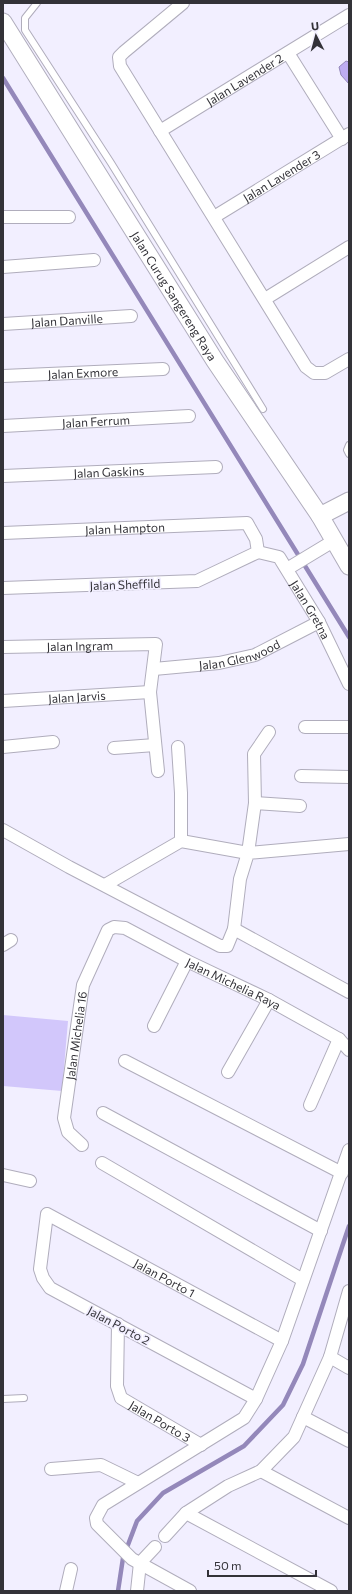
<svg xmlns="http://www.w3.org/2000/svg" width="352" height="1594" viewBox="0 0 352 1594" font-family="Commissioner,sans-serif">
	<rect width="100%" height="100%" fill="#f2efff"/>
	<!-- green -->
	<path fill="#d2c7fb" d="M3,1015L68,1021L62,1091L3,1086Z"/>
	<!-- water -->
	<path fill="#beadf2" stroke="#9488ba" d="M346,61L349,62V84L341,75L339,67Z"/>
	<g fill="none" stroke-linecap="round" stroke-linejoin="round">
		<!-- stream -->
		<g stroke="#9488ba" stroke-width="4.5">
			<path d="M3,78L349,637"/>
			<path d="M118,1591L123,1558L137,1521L163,1493L244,1446L283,1405L303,1364L349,1226"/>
		</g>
		<!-- lane casing -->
		<g stroke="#b0adbc" stroke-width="8">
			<g id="lane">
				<path d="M37,3L25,18V30L111,163L263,409"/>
				<path d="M349,445L347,450L349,454"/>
				<path d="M3,1399L24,1398"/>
			</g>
		</g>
		<!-- street casing -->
		<g stroke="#b0adbc" stroke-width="14">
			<g id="street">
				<path d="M183,3L124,52L119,57L120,66L306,367L314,373H325L349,359"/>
				<path d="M288,53L342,139"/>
				<path id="s1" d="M160,131L349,15"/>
				<path d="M3,217H69"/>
				<path id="s2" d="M214,217L349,134"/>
				<path d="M3,267L94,260"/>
				<path d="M265,299L349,247"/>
				<path id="s3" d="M3,324L131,316"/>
				<path id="s4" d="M3,376L163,369"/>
				<path id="s5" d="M3,426L189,416"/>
				<path id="s6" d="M3,476L216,467"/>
				<path id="s7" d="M3,533L247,523L256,539L258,552L197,581L3,588"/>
				<path id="s8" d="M258,552L279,557L319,622L349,684"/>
				<path d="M287,569L335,540"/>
				<path id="s9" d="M3,647L156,644L150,692L158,771"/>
				<path id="s10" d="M154,669L219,663L255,655L319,622"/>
				<path id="s11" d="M3,701L150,692"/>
				<path d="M305,727H349"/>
				<path d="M3,747L53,742"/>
				<path d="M178,747L181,793V841"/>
				<path d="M114,748L155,745"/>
				<path d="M301,776L349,777"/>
				<path d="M255,803L254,754L269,732"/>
				<path d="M3,830L69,867L220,946H227L234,929L349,992"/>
				<path d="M105,885L181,841L248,853L255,803L300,806"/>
				<path d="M234,929L240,879L248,853L349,844"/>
				<path d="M3,945L11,940"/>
				<path d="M154,1026L187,961"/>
				<path d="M125,1061L342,1173"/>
				<path d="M228,1072L269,1000"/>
				<path d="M310,1105L339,1039"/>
				<path d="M103,1113L321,1231"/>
				<path id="s12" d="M82,1145L68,1132L64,1118L83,985L108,930L114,927L125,928L187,961L269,1000L339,1039L349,1050"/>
				<path d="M102,1163L303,1280"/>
				<path d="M3,1175L30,1181"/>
				<path id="s13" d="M118,1324L117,1386L121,1398L201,1445"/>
				<path d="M330,1357L349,1368"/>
				<path id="s14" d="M256,1399L50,1288L43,1278L40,1269L47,1214L282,1341"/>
				<path d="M303,1417L349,1441"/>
				<path d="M51,1469L101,1465L138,1483"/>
				<path d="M261,1471L349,1518"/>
				<path d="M165,1536L186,1513"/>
				<path d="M66,1591L71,1569"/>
				<path d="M137,1591L140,1563L155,1547"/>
				<path d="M190,1591L132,1559L97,1524L96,1518L103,1505L244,1418L256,1399L282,1341L349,1150"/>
				<path d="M331,1591L186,1513L228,1486L261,1471L294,1437L330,1357L349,1291"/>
			</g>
		</g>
		<!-- secondary casing -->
		<g stroke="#b0adbc" stroke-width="19">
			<g id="secondary">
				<path id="s15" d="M3,22L215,361L320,516L349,566"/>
				<path d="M320,516L349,501"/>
			</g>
		</g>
		<!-- lane -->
		<use href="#lane" stroke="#fff" stroke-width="6"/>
		<!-- street -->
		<use href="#street" stroke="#fff" stroke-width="12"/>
		<!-- secondary -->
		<use href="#secondary" stroke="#fff" stroke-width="17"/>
	</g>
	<g text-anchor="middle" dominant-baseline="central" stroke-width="3.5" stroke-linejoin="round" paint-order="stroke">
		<!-- street labels -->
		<g font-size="12" fill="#333238" stroke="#f2efff">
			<text stroke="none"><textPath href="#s1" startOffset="99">Jalan Lavender 2</textPath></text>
			<text stroke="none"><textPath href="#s2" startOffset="79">Jalan Lavender 3</textPath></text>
			<text stroke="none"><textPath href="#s15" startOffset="323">Jalan Curug Sangereng Raya</textPath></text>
			<text stroke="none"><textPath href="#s3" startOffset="64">Jalan Danville</textPath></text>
			<text stroke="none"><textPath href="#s4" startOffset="80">Jalan Exmore</textPath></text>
			<text stroke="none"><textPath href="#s5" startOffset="93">Jalan Ferrum</textPath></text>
			<text stroke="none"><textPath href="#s6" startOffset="106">Jalan Gaskins</textPath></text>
			<text stroke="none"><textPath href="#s7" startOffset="122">Jalan Hampton</textPath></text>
			<text transform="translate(125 584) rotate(-2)">Jalan Sheffild</text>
			<text stroke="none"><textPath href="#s8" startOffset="83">Jalan Gretna</textPath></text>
			<text stroke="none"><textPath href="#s9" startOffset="77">Jalan Ingram</textPath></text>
			<text stroke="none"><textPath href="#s10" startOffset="87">Jalan Glenwood</textPath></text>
			<text stroke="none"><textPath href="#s11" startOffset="74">Jalan Jarvis</textPath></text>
			<text stroke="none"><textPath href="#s12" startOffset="368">Jalan Michelia Raya</textPath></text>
			<text stroke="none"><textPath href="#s12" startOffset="117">Jalan Michelia 16</textPath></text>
			<text stroke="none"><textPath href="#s14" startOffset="445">Jalan Porto 1</textPath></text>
			<text transform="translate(119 1325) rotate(28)">Jalan Porto 2</text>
			<text stroke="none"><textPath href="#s13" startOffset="120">Jalan Porto 3</textPath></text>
		</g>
	</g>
	<!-- border -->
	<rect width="352" height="1594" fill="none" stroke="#333238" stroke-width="8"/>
	<!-- north arrow -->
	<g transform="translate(316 36) rotate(354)" stroke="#f2efff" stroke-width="3" paint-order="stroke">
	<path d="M0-3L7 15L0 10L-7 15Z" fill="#333238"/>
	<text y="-6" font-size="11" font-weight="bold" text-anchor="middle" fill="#333238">U</text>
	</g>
	<!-- scale -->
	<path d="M208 1570v6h108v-6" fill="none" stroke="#333238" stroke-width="2"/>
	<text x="214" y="1570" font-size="12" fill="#333238" stroke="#f2efff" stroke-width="3" paint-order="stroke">50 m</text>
</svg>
